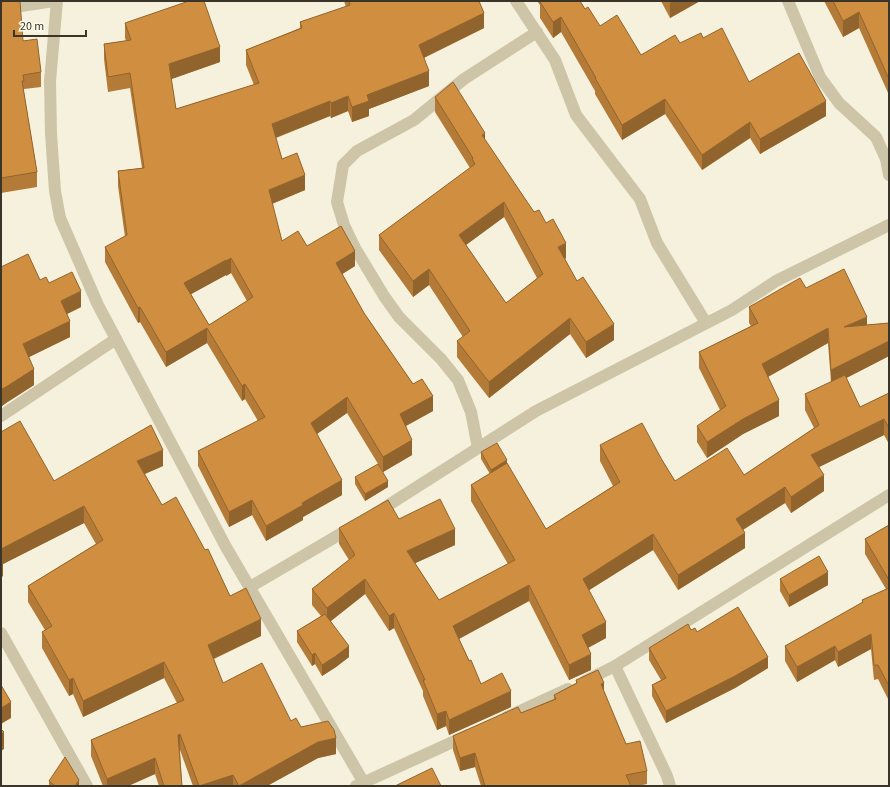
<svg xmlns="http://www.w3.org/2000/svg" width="890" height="787" viewBox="0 0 890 787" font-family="'Source Sans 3',sans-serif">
	<rect width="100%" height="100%" fill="#f5f1dd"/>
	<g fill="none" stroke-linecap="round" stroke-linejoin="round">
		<!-- street -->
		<g stroke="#cec5a8" stroke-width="12">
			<path d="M57,1L50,81L51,134L55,191L60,218L98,305L226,547L364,783"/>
			<path d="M516,1L555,60L576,115L640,199L657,243L706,323"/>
			<path d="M788,1L820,77L839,103L876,137L886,159L889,175"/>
			<path d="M1,9L54,1"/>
			<path d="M1,416L116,339"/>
			<path d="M478,448L471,412L458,380L441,359L399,317L384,296L355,248L344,225L337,202L343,165L357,151L414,120L464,79L537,32"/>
			<path d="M376,513L536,411L732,310L776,281L889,225"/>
			<path d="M250,587L354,526"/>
			<path d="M1,633L87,786"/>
			<path d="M615,666L667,776L670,786"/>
			<path d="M585,681L615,666L889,495"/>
			<path d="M507,717L568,689"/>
			<path d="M356,786L468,735"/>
		</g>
	</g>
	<!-- wall -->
	<g fill="#b37b37" fill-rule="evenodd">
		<path d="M344,1H479L484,28L424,58L429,86L369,109V116L352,122L348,111L331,118L330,116L276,138L282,159L305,190L272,204L282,241L307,246L355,266L342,274L364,313L413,384L433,411L406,426L412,455L383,472L347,413L317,434L342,495L303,517V520L266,541L252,515L229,527L198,466V451L258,421L245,399L242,401L207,343L166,367L140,322L138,323L105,262V247L125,237L118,186V171L142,168L130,88L108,92L104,59V44L126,41L125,38V23L220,62L171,79L176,109L254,85L246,65V50L300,28V22L346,7ZM231,273L247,301L209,325L191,294L226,275V276Z"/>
		<path d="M537,1H580L585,9L600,26L641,55L680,43L703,38L749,82L826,116L760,154L750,138L702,170L665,114L622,140L595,94V91L561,32L553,38L540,18V5Z"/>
		<path d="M661,1H700L670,18Z"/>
		<path d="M824,1H889V95L859,28L843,37Z"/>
		<path d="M1,2L41,72V87L24,89V93L37,172V187L1,193Z"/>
		<path d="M435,97L485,140L534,212L566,258L565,259L577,281L614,340L586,358L570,334L489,398L457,357V341L463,337L429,285L413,297L379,250V235L470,168L435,112ZM504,217L537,278L506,303L466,245Z"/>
		<path d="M1,267L49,283L81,307L67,314L70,337L29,357L34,385L6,403L2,406L1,404Z"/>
		<path d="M806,288L867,325L889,323V356L846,378L860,407L889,393V444L884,435L819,467L824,491L791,513L785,503L743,530L745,548L678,590L653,550L589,590L606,638L588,648L591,670L569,680L529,601L459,639L481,684L511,707L449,735L446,726L437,730L423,696V691L394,628L389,631L365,594L331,621L349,657L336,667L322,676L315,664L312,666L297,642V631L321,616L312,605V589L349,560L339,544V528L399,519L455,545L415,563L439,600L508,564L471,501V485L490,474L481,459V452L507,464L546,529L613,486L600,461V445L662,460L675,481L744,475L814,428L805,410V394L831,382L828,343L768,377L779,416L743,434L707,458L697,442V426L720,410L699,368V352L751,326L749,323V307Z"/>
		<path d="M1,432L54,481L163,466L145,474L162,505L205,550L230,596L261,636L214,659L223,683L291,721L336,754L318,758L267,786H193L180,750L182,786H159L155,774L128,786H103L91,756V740L177,703L164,678L83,717L73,694L69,696L42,648V632L45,630L28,602V586L96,544L84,523L3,564V576L1,577Z"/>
		<path d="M355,477L388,487L365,501L355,484Z"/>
		<path d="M889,525V701L878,679L874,680L871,649L838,667L835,660L797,682L785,661V646L862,603V600L886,589L865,554V539Z"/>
		<path d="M780,579L828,585L789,607L780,591Z"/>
		<path d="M691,630L697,632L768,668L735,688L666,723L652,696V685L661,680L649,660V648Z"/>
		<path d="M576,680L604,692L626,744L647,771V784L638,786H481L475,767L460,771L453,750V736L521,713L554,699V695L576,683Z"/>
		<path d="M49,781L79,786H49Z"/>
	</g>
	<!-- shaded-wall -->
	<g fill="#92642d">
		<path d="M673,1H700L670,18V3Z"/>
		<path d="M859,12V28L843,37V21Z"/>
		<path d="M484,13V28L419,60V45Z"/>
		<path d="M561,17V32L553,38V22Z"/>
		<path d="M220,47V62L169,80V64Z"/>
		<path d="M429,71V86L369,109V116L352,122V107L367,95Z"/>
		<path d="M348,96V111L331,118V103Z"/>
		<path d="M665,99V114L622,140V125Z"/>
		<path d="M330,101V116L272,139V124Z"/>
		<path d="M826,101V116L760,154V139Z"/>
		<path d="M750,122V138L702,170V155Z"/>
		<path d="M485,133V149L482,135Z"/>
		<path d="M305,175V190L269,205V190Z"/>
		<path d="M504,202V217L459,250V235Z"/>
		<path d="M566,243V258L558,262V247Z"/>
		<path d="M355,251V266L336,278V263Z"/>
		<path d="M231,258V273L226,276V261Z"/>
		<path d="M226,260V275L184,298V283Z"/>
		<path d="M429,269V285L413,297V281Z"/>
		<path d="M81,291V307L61,317V301Z"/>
		<path d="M140,307V322L138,323V308Z"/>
		<path d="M867,317V333L844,327Z"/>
		<path d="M570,318V334L489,398V382Z"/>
		<path d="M70,321V337L23,360V344Z"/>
		<path d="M614,324V340L586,358V342Z"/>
		<path d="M207,328V343L166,367V352Z"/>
		<path d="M828,328V343L762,380V364Z"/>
		<path d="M889,341V356L831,386V370Z"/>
		<path d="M34,369V385L6,403L2,406V389Z"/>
		<path d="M245,384V399L242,401V386Z"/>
		<path d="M433,396V411L400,429V414Z"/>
		<path d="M347,397V413L311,438V423Z"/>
		<path d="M779,400V416L743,434L707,458V442L743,419Z"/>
		<path d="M884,419V435L811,471V455Z"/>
		<path d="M412,440V455L383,472V457Z"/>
		<path d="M163,450V466L137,477V461Z"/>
		<path d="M507,460V467L491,477V470Z"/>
		<path d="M824,475V491L791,513V497Z"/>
		<path d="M342,480V495L303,517V520L266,541V526L302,503Z"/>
		<path d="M388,481V487L365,501V494Z"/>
		<path d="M785,487V503L736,534V519Z"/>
		<path d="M252,500V515L229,527V512Z"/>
		<path d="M84,506V523L3,564V576L1,577V549Z"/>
		<path d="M455,529V545L407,567V551Z"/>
		<path d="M745,533V548L678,590V575Z"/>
		<path d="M653,534V550L583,594V579Z"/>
		<path d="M828,572V585L789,607V595Z"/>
		<path d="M365,579V594L327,624V608Z"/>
		<path d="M529,585V601L453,642V626Z"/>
		<path d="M394,613V628L389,631V616Z"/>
		<path d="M261,619V636L208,661V645Z"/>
		<path d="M606,622V638L582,651V635Z"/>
		<path d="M871,634V649L838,667V652Z"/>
		<path d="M349,646V657L336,667L322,676V665Z"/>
		<path d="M835,646V660L797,682V667Z"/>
		<path d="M315,653V664L312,666V655Z"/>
		<path d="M591,654V670L569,680V665Z"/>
		<path d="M768,657V668L735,688L666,723V711Z"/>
		<path d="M164,662V678L83,717V701Z"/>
		<path d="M73,678V694L69,696V680Z"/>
		<path d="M604,683V696L601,684Z"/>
		<path d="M511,691V707L449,735V720Z"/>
		<path d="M11,702V718L1,724V708Z"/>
		<path d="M446,711V726L437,730V714Z"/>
		<path d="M4,732V749L1,751V735Z"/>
		<path d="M180,734V750L178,751V735Z"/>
		<path d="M336,738V754L318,758L267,786H239L318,742Z"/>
		<path d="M475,753V767L460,771V758Z"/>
		<path d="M155,758V774L128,786H107V779Z"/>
		<path d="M233,775V786H199Z"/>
		<path d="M79,780V786H75Z"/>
	</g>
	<!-- building -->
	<g fill="#d08f40" stroke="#92642d" fill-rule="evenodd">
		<path d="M8,1H20L23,41L37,39L41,72L23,75L24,81H22L37,172L1,178V2Z"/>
		<path d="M189,1H204L220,47L169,64L176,109L259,83L246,50L302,28L300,22L350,5L349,1H479L484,13L419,45L429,71L367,95L369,101L352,107L348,96L331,103L330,101L272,124L282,159L297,153L305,175L269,190L282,241L298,231L307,246L341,226L355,251L336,263L364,313L413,384L422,379L433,396L400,414L412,440L383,457L347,397L311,423L342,480L302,503L303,505L266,526L252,500L229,512L198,451L265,417L245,384L242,386L207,328L166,352L140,307L138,308L105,247L127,235L118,171L144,168L130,73L108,77L104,44L131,40L125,23ZM231,258L253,297L209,325L184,283L226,260V261Z"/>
		<path d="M542,1H580L585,9L588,7L600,26L617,15L641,55L675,35L680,43L701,33L703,38L722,28L749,82L799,53L826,101L760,139L750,122L702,155L665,99L622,125L595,78H596L561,17L553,22L540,2Z"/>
		<path d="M833,1H889V79L859,12L843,21Z"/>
		<path d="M453,82L485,133L482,135L534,212L539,210L546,223L553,219L566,243L558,247L577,281L583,277L614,324L586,342L570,318L489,382L457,341L470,331L429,269L413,281L379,235L475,164L472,159L473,158L435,97ZM504,202L543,274L506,303L459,235Z"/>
		<path d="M28,254L40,280L46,277L49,283L72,272L81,291L61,301L70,321L23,344L34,369L6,387L2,389L1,388V267Z"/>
		<path d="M844,269L867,317L844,327L889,323V341L831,370L828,328L762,364L779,400L743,419L707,442L697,426L726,406L699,352L758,323L749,307L800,278L806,288Z"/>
		<path d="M845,375L860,407L889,393V428L884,419L811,455L824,475L791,497L785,487L736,519L745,533L678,575L653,534L583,579L606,622L582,635L591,654L569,665L529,585L453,626L469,661L471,660L481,684L502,673L511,691L449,720L446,711L437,714L423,680H425L394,613L389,616L365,579L327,608L312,589L355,555L339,528L388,500L399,519L440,499L455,529L407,551L439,600L515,560L471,485L507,463L546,529L620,482L600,445L642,423L662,460L675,481L727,448L744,475L819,425L805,394Z"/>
		<path d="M20,421L54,481L151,425L163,450L137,461L162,505L176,497L205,550L208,549L230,596L246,588L261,619L208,645L223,683L262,663L291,721L296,718L301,727L328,721L334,730L336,738L318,742L239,786L233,775L199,786L180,734L178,735L182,786H164L155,758L107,779L91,740L184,700L164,662L83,701L73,678L69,680L42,632L52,626L28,586L103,540L84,506L1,549V432Z"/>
		<path d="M497,443L507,460L491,470L481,452Z"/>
		<path d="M378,464L388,481L365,494L355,477Z"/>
		<path d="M889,525V580L865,539Z"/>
		<path d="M1,555L3,560L1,561Z"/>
		<path d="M819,556L828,572L789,595L780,579Z"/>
		<path d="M889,588V686L878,665H874L871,634L838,652L835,646L797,667L785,646L863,602L862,600Z"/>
		<path d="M738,607L768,657L735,676L666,711L652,685L666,678L649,648L688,624L691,630L695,628L697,632Z"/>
		<path d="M325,614L349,646L336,656L322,665L315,653L312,655L297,631Z"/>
		<path d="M598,670L604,683L601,684L626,744L640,741L647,771L626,775L631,786H485L475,753L460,758L453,736L518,707L521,713L556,699L554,695L577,683L576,680Z"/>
		<path d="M1,685L11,702L1,708Z"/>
		<path d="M1,729L4,732L1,735Z"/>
		<path d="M65,757L79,780L75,786H55L49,781Z"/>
		<path d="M432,768L441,786H395Z"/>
	</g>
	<!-- border -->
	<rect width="890" height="787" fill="none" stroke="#3a3429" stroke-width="4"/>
	<!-- scale -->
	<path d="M14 30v6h72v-6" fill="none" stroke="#3a3429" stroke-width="2"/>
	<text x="20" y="30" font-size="12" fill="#3a3429" stroke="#fbf9ea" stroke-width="3" paint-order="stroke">20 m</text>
</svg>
